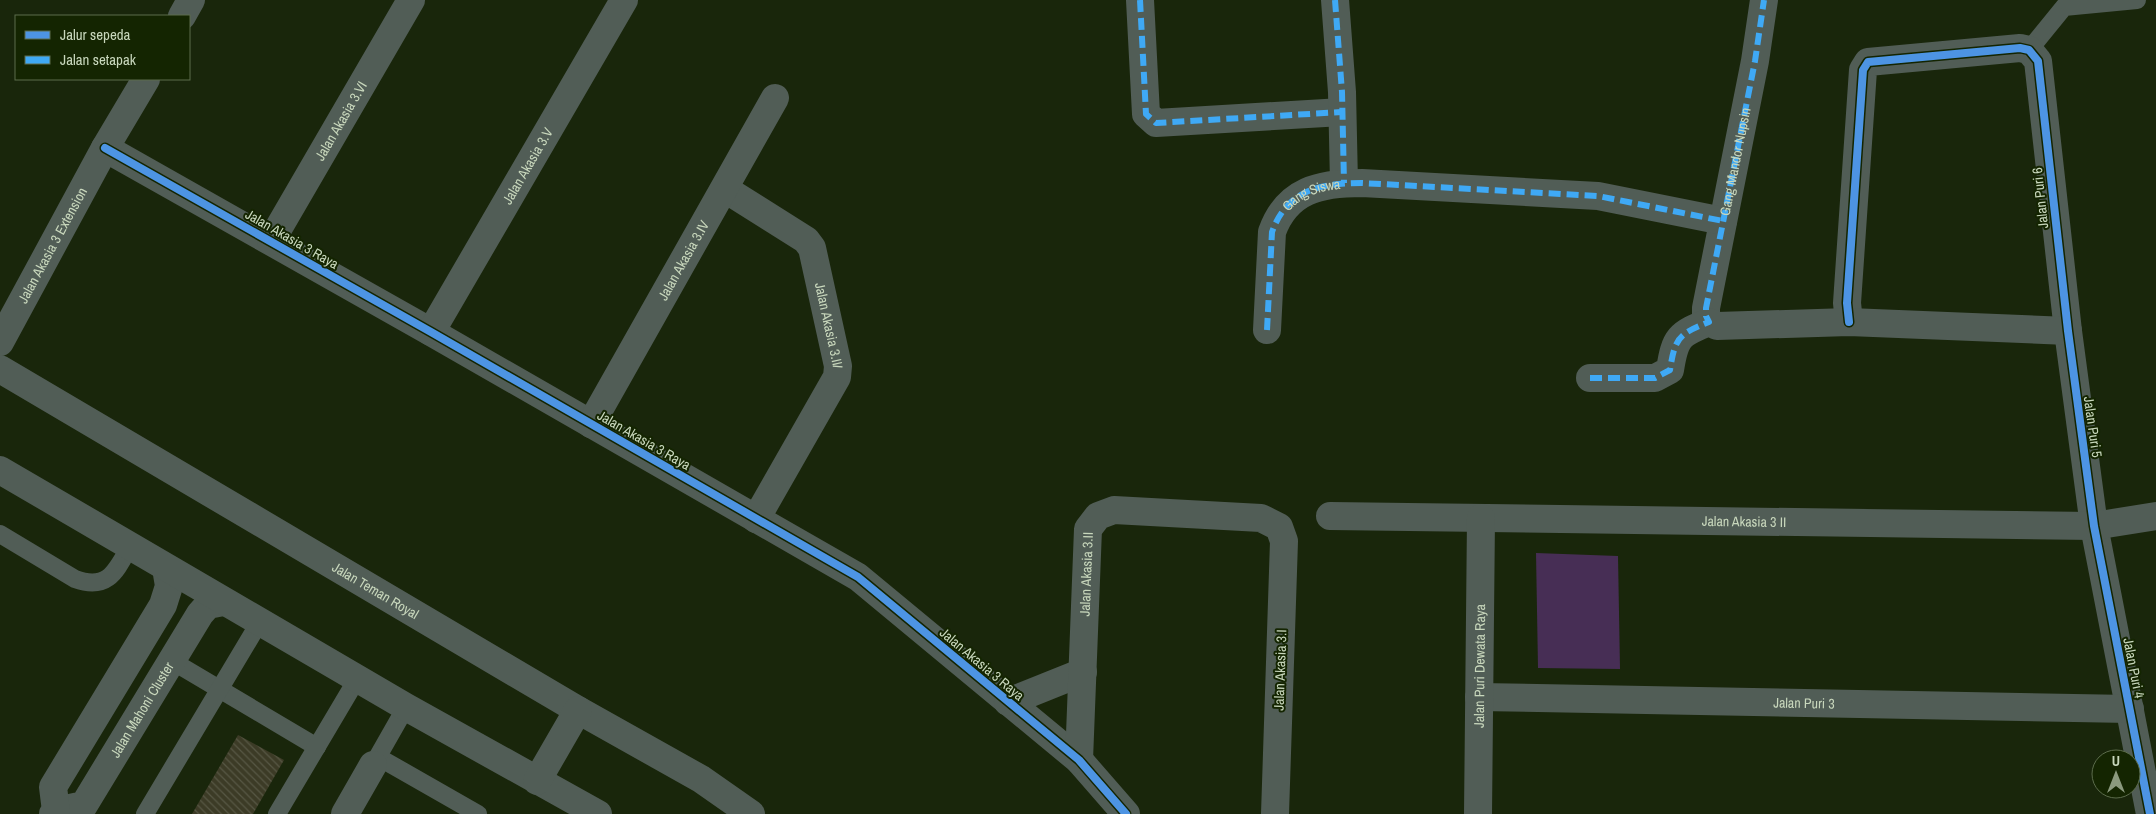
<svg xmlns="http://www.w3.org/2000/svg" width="2156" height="814" viewBox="0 0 2156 814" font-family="'Archivo Narrow',sans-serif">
	<defs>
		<pattern id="building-back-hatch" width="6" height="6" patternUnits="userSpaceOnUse" patternTransform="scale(1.25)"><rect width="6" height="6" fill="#3c3b26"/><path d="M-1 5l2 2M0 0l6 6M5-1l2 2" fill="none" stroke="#575744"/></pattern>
	</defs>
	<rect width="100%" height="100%" fill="#19260b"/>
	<!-- grass -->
	<path fill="#472e55" d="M1536,553L1618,556L1620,669L1538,668Z"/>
	<!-- building -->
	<path fill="url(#building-back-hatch)" d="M238,735L284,760L253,814H192Z"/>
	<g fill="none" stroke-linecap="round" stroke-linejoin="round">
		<!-- service -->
		<g stroke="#515d56" stroke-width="18">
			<path d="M2029,50L2064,7L2137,0"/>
			<path d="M0,534L75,579C108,591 116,571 130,546"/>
			<path d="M172,661L317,747"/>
			<path d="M378,757L478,814"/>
			<path d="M373,765L406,707"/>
			<path d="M145,814L259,623"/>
			<path d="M277,814L357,679"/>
		</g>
		<!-- minor -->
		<g stroke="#515d56" stroke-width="28">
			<path d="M1140,0L1146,114L1156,123L1342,112"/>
			<path d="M1335,0L1342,92L1344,183"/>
			<path d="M182,16L191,0"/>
			<path d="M105,148L431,332L858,577L1079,760L1126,814"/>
			<path id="s1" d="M725,189L806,240L812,248L838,366L837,377L756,519"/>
			<path id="s2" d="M271,241L411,0"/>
			<path id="s3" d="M1709,322L1706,316V308L1755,61L1764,0"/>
			<path d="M1849,322L1847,303L1863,70L1868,62L2020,48L2029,50L2038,61L2068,331L2094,526L2150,814"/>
			<path id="s4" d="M1267,330L1272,232C1287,190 1320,183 1362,183L1598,196L1723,221"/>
			<path id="s5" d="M431,332L624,0"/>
			<path id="s6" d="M0,342L105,148L146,79"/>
			<path d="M1590,378H1655L1670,370C1675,337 1679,334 1709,322L1717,326L1849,322L2068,331"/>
			<path id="s7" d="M591,424L775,98"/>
			<path id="s8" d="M1330,516L2094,526L2156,516"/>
			<path id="s9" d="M1479,697L2130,709"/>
			<path d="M1008,702L1083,672"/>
			<path id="s10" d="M1079,760L1088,529L1098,516L1114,510L1261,518L1279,527L1284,541L1275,814"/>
			<path id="s11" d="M56,811L84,805L200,614L208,605L223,602"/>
			<path d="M53,814L56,811L53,787L163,605L169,586L166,568"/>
			<path d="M345,814L373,765"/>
			<path id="s12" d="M1478,814L1481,518"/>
		</g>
		<!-- tertiary -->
		<g stroke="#515d56" stroke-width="28">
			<path id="s13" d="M0,369L578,710L701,779L751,814"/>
			<path d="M0,470L406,707L598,814"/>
			<path d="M537,781L578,710"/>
		</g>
		<!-- quiet -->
		<g stroke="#3fa9f5" stroke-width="6" stroke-dasharray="12 6" stroke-linecap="butt">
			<path d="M1140,0L1146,114L1156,123L1342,112"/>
			<path d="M1335,0L1342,92L1344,183"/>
			<path d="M1267,330L1272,232C1287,190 1320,183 1362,183L1598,196L1723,221"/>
			<path d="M1590,378H1655L1670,370C1675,337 1679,334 1709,322L1706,316V308L1755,61L1764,0"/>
		</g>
		<!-- cycleway casing -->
		<g stroke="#142501" stroke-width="11">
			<g id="cycleway">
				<path d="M105,148L431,332L858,577L1079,760L1126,814"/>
				<path d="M1849,322L1847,303L1863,70L1868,62L2020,48L2029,50L2038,61L2068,331L2094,526L2150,814"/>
			</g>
		</g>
		<!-- cycleway -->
		<use href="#cycleway" stroke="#4d94e3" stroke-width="8"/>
	</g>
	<g text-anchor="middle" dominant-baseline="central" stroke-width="4" stroke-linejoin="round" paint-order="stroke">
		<!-- street labels -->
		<g font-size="14" fill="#c8d7bc" stroke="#142501">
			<text stroke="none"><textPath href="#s2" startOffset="139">Jalan Akasia 3.VI</textPath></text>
			<text stroke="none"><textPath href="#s3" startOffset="164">Gang Mandor Nupsin</textPath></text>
			<text stroke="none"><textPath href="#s5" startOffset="192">Jalan Akasia 3.V</textPath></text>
			<text stroke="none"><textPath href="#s4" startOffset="156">Gang Siswa</textPath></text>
			<text transform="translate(2040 198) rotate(-96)">Jalan Puri 6</text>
			<text transform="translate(292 239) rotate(30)">Jalan Akasia 3 Raya</text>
			<text stroke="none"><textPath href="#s6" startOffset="110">Jalan Akasia 3 Extension</textPath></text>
			<text stroke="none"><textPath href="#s7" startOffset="188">Jalan Akasia 3.IV</textPath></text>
			<text stroke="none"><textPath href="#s1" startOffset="185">Jalan Akasia 3.III</textPath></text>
			<text transform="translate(2093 427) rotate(82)">Jalan Puri 5</text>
			<text transform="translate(644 440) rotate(30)">Jalan Akasia 3 Raya</text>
			<text stroke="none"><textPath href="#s8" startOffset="414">Jalan Akasia 3 II</textPath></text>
			<text stroke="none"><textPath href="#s10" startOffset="186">Jalan Akasia 3.II</textPath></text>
			<text stroke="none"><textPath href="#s13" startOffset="436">Jalan Teman Royal</textPath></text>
			<text transform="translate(982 664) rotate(40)">Jalan Akasia 3 Raya</text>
			<text stroke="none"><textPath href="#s12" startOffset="148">Jalan Puri Dewata Raya</textPath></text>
			<text transform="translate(2134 668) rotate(79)">Jalan Puri 4</text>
			<text transform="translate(1280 670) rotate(-88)">Jalan Akasia 3.I</text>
			<text stroke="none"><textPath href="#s9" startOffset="325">Jalan Puri 3</textPath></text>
			<text stroke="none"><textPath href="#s11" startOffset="140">Jalan Mahoni Cluster</textPath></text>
		</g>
	</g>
	<!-- legend -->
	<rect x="15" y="15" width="175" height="65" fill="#142501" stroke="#5c6c4c"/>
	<rect x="25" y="31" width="25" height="8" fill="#4d94e3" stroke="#5c6c4c"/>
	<text x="60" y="40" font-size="15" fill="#c8d7bc">Jalur sepeda</text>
	<rect x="25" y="56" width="25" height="8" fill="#3fa9f5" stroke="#5c6c4c"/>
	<text x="60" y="65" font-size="15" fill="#c8d7bc">Jalan setapak</text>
	<!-- north arrow -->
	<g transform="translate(2116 774)"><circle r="24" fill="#142501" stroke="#5c6c4c"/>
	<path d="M0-4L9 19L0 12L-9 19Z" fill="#8b997e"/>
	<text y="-8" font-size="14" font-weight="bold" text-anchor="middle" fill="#c8d7bc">U</text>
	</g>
</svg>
